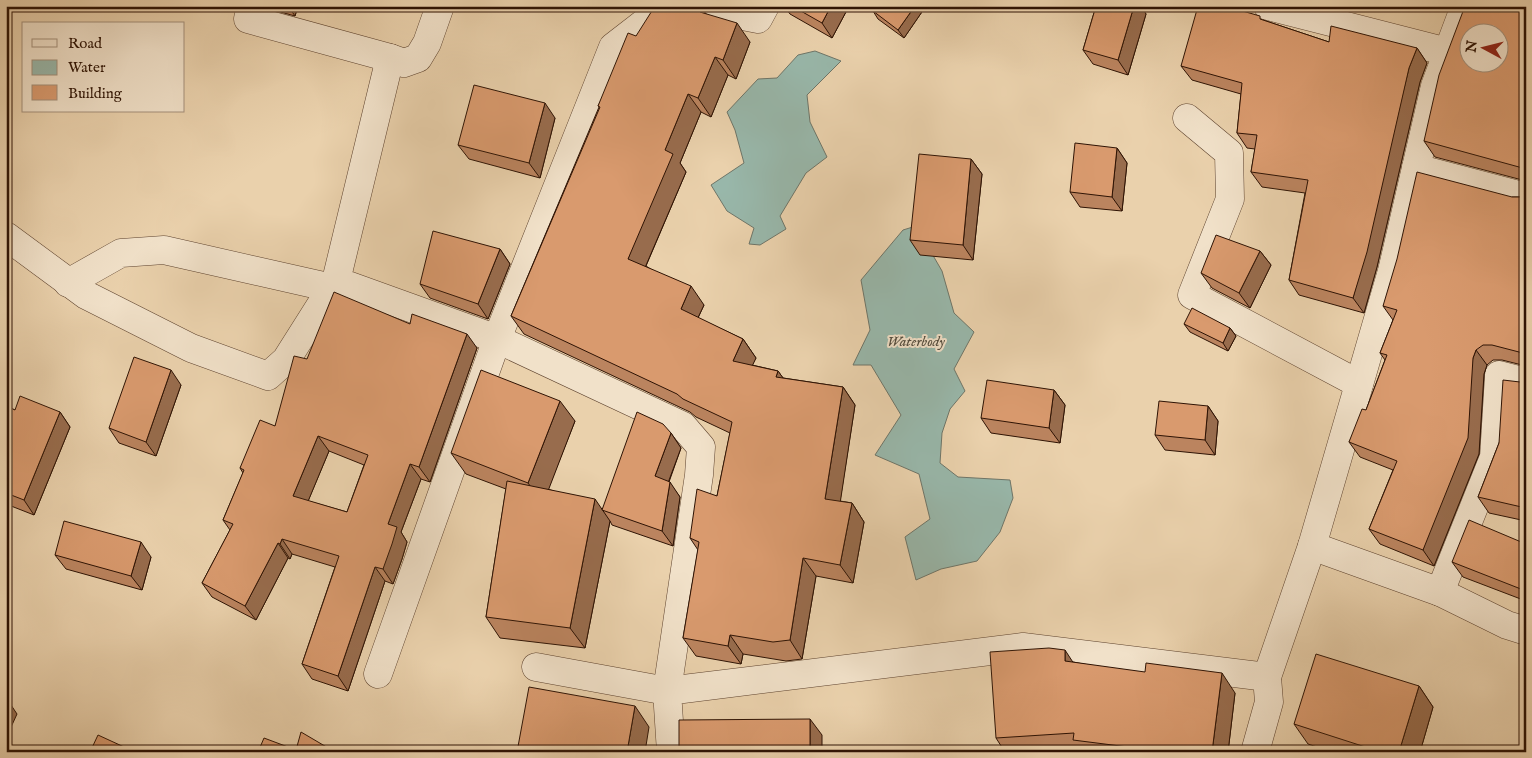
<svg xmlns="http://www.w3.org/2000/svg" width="1532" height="758" viewBox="0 0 1532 758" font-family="'IM FELL English',serif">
	<rect width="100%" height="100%" fill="#ead1ac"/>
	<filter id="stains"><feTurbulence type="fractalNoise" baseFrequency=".004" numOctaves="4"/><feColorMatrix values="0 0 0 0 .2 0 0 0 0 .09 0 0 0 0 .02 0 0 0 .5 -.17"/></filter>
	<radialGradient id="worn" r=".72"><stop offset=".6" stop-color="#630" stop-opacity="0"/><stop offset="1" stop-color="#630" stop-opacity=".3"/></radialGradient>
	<!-- water -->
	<g fill="#98b7aa" stroke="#6e7568">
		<path d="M815,51L841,61L807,95L810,122L827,157L806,173L780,216L786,229L760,245L749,244L754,228L727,211L711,185L744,163L735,130L727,112L758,79L777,78L798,55Z"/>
		<path d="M916,226L942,271L954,313L974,332L954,369L965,391L950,409L942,433L940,463L958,477L1010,480L1013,498L1000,532L977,561L941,569L916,580L905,537L930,519L919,474L875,455L901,415L871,365H853L870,330L861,280L903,230Z"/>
	</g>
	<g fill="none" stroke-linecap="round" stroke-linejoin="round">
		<!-- minor casing -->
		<g stroke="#5d422e" stroke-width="29">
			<g id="minor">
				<path d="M251,6L248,19L390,58L336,281L497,339L683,426L701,447L699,475L667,691L536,667"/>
				<path d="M691,6L758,19L765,6"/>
				<path d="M1268,6L1448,52"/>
				<path d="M390,58L404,63L418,58L427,43L440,6"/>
				<path d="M1187,118L1229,153L1230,199L1192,295L1359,384"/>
				<path d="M1416,168L1526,197"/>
				<path d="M6,236L86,295L191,348L268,376L286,360L336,281"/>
				<path d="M68,283L121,253L164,250L332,288"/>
				<path d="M1312,546L1440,592L1507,625L1526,631"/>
				<path d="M1440,592L1494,457L1499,375L1526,382"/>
				<path d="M378,674L497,339L613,47L666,6"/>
				<path d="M671,752L667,691L1023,647L1267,677L1312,546L1392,271L1435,86L1465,6"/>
				<path d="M1255,752L1269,702L1267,677"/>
			</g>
		</g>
		<!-- minor -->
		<use href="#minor" stroke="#f1e1c9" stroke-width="28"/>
	</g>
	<!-- wall -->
	<g fill="#bb845f" stroke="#2e1304" fill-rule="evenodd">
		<path d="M265,6H298L295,16L266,8Z"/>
		<path d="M784,6H844L847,10L832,38L790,14Z"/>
		<path d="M926,6L904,38L878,19L873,11Z"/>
		<path d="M1096,6H1141L1146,14L1128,75L1093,64L1083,50Z"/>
		<path d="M1526,6V181L1435,157L1424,141Z"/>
		<path d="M706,14L750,42L736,79L728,75L711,117L701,112L680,163L686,172L646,266L704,305L698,318L743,339L756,358L752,365L778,371L783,378L843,387L855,405L840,501L852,503L864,522L853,583L816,576L802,659L786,661L743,654L741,664L696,656L683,638L698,550L690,538L717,496L730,433L696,417L690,412L524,334L511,316L599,107L598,106L636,36Z"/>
		<path d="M1263,20L1329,42L1417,48L1427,63L1420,82L1377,267L1364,313L1299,295L1289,280L1305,193L1262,187L1251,172L1255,149L1247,148L1237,133L1241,94L1192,80L1181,66Z"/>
		<path d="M555,118L540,178L469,159L458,145Z"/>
		<path d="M1117,148L1127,163L1122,211L1080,207L1070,192Z"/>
		<path d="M971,159L982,174L973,260L920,255L910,240Z"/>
		<path d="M1526,193V366L1502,360H1493L1487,365L1484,374L1479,454L1434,566L1380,544L1369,529L1393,470L1360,457L1349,442L1366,410L1385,360L1380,353L1393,320L1383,306L1512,197H1520Z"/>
		<path d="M500,249L510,264L488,319L430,298L420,284Z"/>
		<path d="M1260,251L1271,265L1250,308L1212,288L1201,273Z"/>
		<path d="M410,324L477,348L430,482L421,479L401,532L407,542L402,559L393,584L385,581L348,691L312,679L302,664L335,567L292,554L290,559L288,558L256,620L212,597L202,583L230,530L223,520L243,473L240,468L275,426L307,359ZM329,451L364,465L347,512L308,501Z"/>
		<path d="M1184,324L1230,328L1236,336L1228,351L1190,332Z"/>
		<path d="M1526,378V521L1489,513L1478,497L1499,443L1520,382Z"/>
		<path d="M181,385L156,456L119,443L109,428Z"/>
		<path d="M1054,390L1065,405L1060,443L991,433L981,418Z"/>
		<path d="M6,406L15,410L60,412L70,427L34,515L6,504Z"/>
		<path d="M1208,406L1218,421L1215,455L1165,450L1155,435Z"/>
		<path d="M575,421L548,489L602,509L671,433L681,448L669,482L680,497L673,546L612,525L610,521L585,648L500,638L486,617L506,489L466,474L451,453Z"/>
		<path d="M1526,544V601L1463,577L1452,562Z"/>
		<path d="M55,555L151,557L142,590L66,569Z"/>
		<path d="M1073,662L1235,693L1228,752H1005L996,738Z"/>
		<path d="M1419,686L1433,707L1420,752H1332L1308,744L1294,724Z"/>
	</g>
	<!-- shaded-wall -->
	<g fill="#986c4d" stroke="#2e1304">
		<path d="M288,6H298L295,16Z"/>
		<path d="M831,6H844L847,10L832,38L822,23Z"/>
		<path d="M915,6H926L904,38L898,30Z"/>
		<path d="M1134,6H1141L1146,14L1128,75L1118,60Z"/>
		<path d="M702,8L715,27L700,12Z"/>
		<path d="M737,23L750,42L736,79L723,60Z"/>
		<path d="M1417,48L1427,63L1420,82L1377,267L1364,313L1353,298L1409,68Z"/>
		<path d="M715,57L728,75L711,117L698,98Z"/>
		<path d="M688,94L701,112L680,163L686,172L641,277L628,259L665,150Z"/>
		<path d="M545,103L555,118L540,178L529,163Z"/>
		<path d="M1117,148L1127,163L1122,211L1112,197Z"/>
		<path d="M971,159L982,174L973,260L963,245Z"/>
		<path d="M500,249L510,264L488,319L478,304Z"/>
		<path d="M1260,251L1271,265L1250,308L1239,293Z"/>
		<path d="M691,286L704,305L693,328L681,309Z"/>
		<path d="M1230,328L1236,336L1228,351L1223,343Z"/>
		<path d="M467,334L477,348L430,482L419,467Z"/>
		<path d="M743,339L756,358L746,379L733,361Z"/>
		<path d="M1476,350L1487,365L1484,374L1479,454L1434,566L1423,550L1473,358Z"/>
		<path d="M171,370L181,385L156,456L146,442Z"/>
		<path d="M778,371L791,389L776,377Z"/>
		<path d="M843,387L855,405L838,517L825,499Z"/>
		<path d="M1054,390L1065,405L1060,443L1049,428Z"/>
		<path d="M560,401L575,421L543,504L528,483Z"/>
		<path d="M1208,406L1218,421L1215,455L1205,440Z"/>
		<path d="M60,412L70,427L34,515L24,500Z"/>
		<path d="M671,433L681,448L665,491L655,476Z"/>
		<path d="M318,436L329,451L304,511L293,496Z"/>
		<path d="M410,464L421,479L401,532L407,542L402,559L393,584L383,569L388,524Z"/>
		<path d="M670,482L680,497L673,546L662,531Z"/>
		<path d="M595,499L610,521L585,648L570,628Z"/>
		<path d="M852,503L864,522L853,583L840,565Z"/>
		<path d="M282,539L292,554L290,559L280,544Z"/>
		<path d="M141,542L151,557L142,590L131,576Z"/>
		<path d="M278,543L288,558L256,620L245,606Z"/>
		<path d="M803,558L816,576L802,659L790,640Z"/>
		<path d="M375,567L385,581L348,691L338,676Z"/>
		<path d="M730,635L743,654L741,664L728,646Z"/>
		<path d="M1065,650L1078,670L1065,661Z"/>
		<path d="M1222,673L1235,693L1228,752H1212Z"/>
		<path d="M1419,686L1433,707L1420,752H1399Z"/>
		<path d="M7,699L17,714L6,738V700Z"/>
		<path d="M635,706L649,727L645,752H627Z"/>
		<path d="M810,719L822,735V752H810Z"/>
	</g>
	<!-- building -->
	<g fill="#d99a6e" stroke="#2e1304" fill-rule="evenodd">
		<path d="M655,6H692L702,8L700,12L737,23L723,60L715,57L698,98L688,94L665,150L673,154L628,259L691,286L681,309L743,339L733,361L778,371L776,377L843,387L825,499L852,503L840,565L803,558L790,640L773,642L730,635L728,646L683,638L699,542L690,538L697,489L717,496L732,422L683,399L677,394L511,316L600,107L598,106L628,33L636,36Z"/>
		<path d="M792,6H831L822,23Z"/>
		<path d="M877,6H915L898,30L873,11Z"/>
		<path d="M1096,6H1134L1118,60L1083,50Z"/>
		<path d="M1198,6H1225L1260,16V19L1329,42L1331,26L1417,48L1409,68L1367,252L1353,298L1289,280L1308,180L1251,172L1257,135L1237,133L1242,83L1181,66Z"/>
		<path d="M1465,6H1526V170L1519,167L1424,141L1439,75ZM1470,32H1500V62H1470Z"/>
		<path d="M474,85L545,103L529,163L458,145Z"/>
		<path d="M1075,143L1117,148L1112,197L1070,192Z"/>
		<path d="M919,154L971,159L963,245L910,240Z"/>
		<path d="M1417,172L1512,197H1520L1526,193V355L1519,352L1492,345H1483L1476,350L1473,358L1468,438L1423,550L1369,529L1397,461L1349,442L1362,409L1366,410L1387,355L1380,353L1397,310L1383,306L1397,259Z"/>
		<path d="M433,231L500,249L478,304L420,284Z"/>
		<path d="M1216,235L1260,251L1239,293L1201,273Z"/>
		<path d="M334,292L410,324L412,314L467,334L419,467L410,464L388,524L397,527L392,544L383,569L375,567L338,676L302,664L339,556L282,539L280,544L278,543L245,606L202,583L233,524L223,520L244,470L240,468L260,420L275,426L294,356L307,359ZM318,436L368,455L347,512L293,496Z"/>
		<path d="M1192,308L1230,328L1223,343L1184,324Z"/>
		<path d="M134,357L171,370L146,442L109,428Z"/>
		<path d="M481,370L560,401L528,483L451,453Z"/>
		<path d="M1526,378V508L1478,497L1499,443L1503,380L1520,382Z"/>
		<path d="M987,380L1054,390L1049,428L981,418Z"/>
		<path d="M20,396L60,412L24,500L6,493V406L15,410Z"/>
		<path d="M1159,401L1208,406L1205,440L1155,435Z"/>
		<path d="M637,412L663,424L671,433L655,476L670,482L662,531L602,510Z"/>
		<path d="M507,481L595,499L570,628L486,617Z"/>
		<path d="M1469,520L1526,544V591L1452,562Z"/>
		<path d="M64,521L141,542L131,576L55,555Z"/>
		<path d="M1049,648L1065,650V661L1145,672L1146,663L1222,673L1212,752H1135L1136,748L1073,740L1074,733L996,738L990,652Z"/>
		<path d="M1316,654L1419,686L1399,752H1381L1294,724Z"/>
		<path d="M529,687L635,706L627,752H517Z"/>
		<path d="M810,719V752H679V720Z"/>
		<path d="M301,732L335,752H258L264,738L296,750Z"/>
		<path d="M98,735L135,752H90Z"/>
	</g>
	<g text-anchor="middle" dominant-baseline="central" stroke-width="4" stroke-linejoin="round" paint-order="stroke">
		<!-- water labels -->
		<g font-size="15" font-style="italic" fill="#534c3e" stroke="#f1e1c9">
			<text x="916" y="341">Waterbody</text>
		</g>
	</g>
	<!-- margin -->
	<rect width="1532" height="758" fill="none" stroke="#ead1ac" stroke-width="25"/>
	<rect x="8" y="8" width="1517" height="743" fill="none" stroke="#2e1304" stroke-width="2.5"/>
	<rect x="12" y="12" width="1507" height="733" fill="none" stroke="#2e1304"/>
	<!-- legend -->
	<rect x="22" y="22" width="162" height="90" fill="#f1e1c9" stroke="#a38f7a"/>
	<rect x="32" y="39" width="25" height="8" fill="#f1e1c9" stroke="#a38f7a"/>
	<text x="68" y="48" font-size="15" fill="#2e1304">Road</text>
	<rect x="32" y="60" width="25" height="15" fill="#98b7aa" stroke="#a38f7a"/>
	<text x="68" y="72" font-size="15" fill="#2e1304">Water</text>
	<rect x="32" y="85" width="25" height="15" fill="#d99a6e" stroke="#a38f7a"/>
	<text x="68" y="98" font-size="15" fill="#2e1304">Building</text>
	<!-- north arrow -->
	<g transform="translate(1484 48) rotate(277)"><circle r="24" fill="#f1e1c9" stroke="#a38f7a"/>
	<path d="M0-4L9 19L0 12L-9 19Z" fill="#8f2418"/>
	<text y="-8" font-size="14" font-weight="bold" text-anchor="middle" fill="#2e1304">N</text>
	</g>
	<rect width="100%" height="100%" filter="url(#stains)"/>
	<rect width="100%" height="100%" fill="url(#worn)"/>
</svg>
